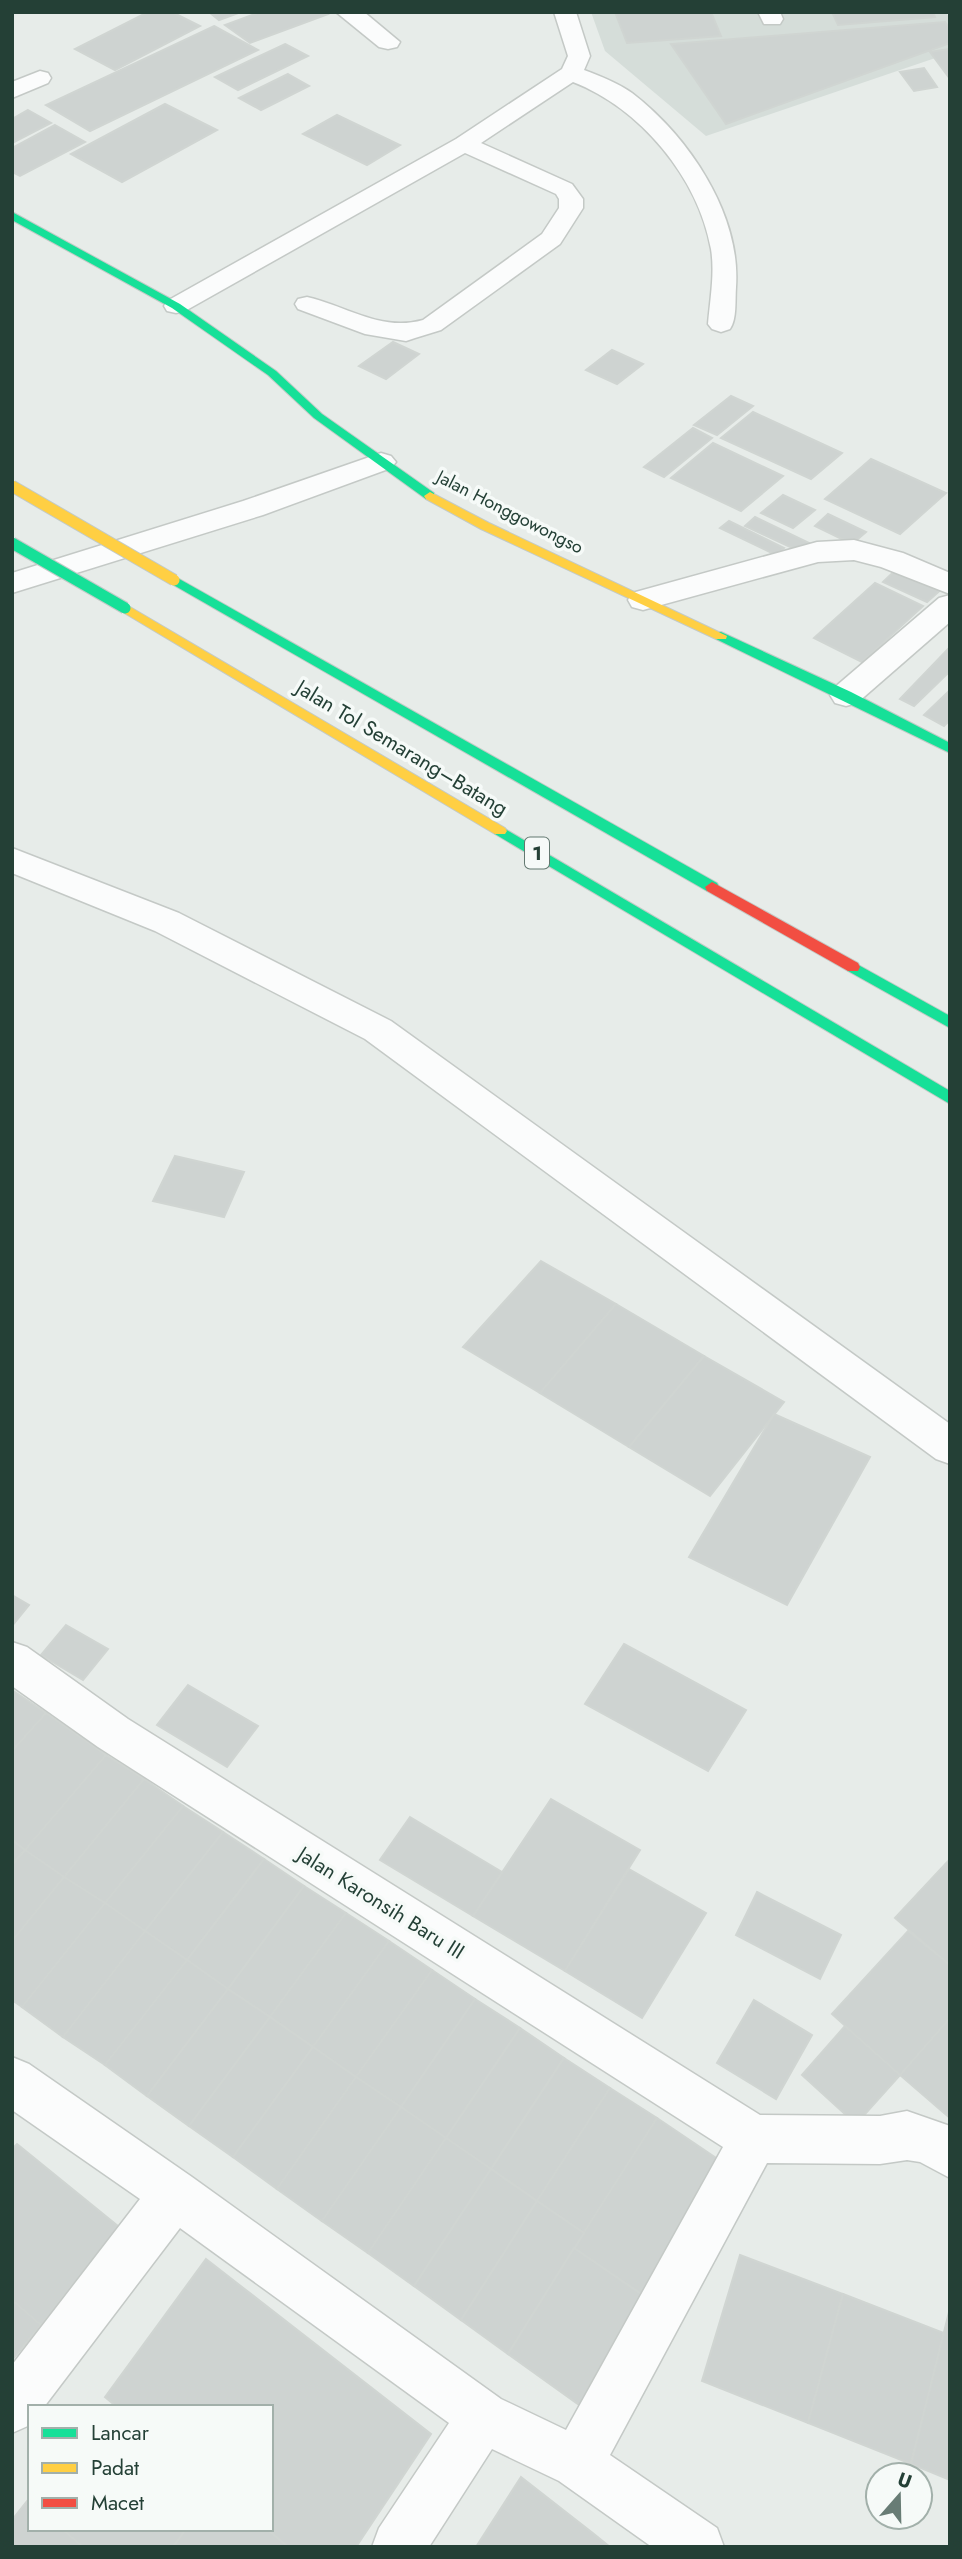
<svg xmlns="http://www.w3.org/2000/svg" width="962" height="2559" viewBox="0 0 962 2559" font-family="Jost,sans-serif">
	<rect width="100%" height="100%" fill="#e7ece9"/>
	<!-- built -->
	<path fill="#d5ddd9" d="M591,12H946L950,19V53L706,136L605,51Z"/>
	<!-- building -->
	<g fill="#ced3d1" stroke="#d0d5d2" stroke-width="2">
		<path d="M148,12H172L200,26L115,70L75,49Z"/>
		<path d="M209,12H241L219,20Z"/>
		<path d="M260,12H326L328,14L250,43L225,25Z"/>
		<path d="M615,12H711L721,36L627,43Z"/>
		<path d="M832,12H933L935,17L838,25Z"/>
		<path d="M945,22L950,29V43L726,124L671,44Z"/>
		<path d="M214,26L258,50L90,131L46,105Z"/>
		<path d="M285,44L308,56L238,90L215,77Z"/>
		<path d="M950,49V79L930,52Z"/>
		<path d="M924,68L937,87L914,91L900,72Z"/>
		<path d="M288,74L309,86L261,110L239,98Z"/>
		<path d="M165,104L217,130L122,182L71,154Z"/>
		<path d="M28,110L51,123L12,143V119Z"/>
		<path d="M337,115L400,145L367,165L303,134Z"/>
		<path d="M55,125L85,142L20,176L12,172V148Z"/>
		<path d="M393,342L419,354L386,379L359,366Z"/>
		<path d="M612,350L643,364L617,384L586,370Z"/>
		<path d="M731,396L753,406L717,435L694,425Z"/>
		<path d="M753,412L842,453L811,479L721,438Z"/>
		<path d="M693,428L712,438L664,477L644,467Z"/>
		<path d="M713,443L783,476L741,511L671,478Z"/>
		<path d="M871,459L946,493L900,534L825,499Z"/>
		<path d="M783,495L815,510L793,528L761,513Z"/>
		<path d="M828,514L866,532L852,544L815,526Z"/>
		<path d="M755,517L809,543L799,551L745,526Z"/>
		<path d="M729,521L784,548L776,555L720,528Z"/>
		<path d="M901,565L945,586L927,602L883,582Z"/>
		<path d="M875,583L923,606L862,662L814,638Z"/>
		<path d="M950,647V671L914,706L900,699Z"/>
		<path d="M950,690V720L944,726L924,715Z"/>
		<path d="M175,1156L244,1172L224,1217L153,1201Z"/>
		<path d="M541,1261L616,1304L540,1393L463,1347Z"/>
		<path d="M616,1304L704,1356L629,1447L540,1393Z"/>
		<path d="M704,1356L784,1402L710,1496L629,1447Z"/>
		<path d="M774,1414L870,1457L787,1605L689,1557Z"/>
		<path d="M12,1595L29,1605L12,1626Z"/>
		<path d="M66,1625L108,1649L83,1680L41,1655Z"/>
		<path d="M624,1644L746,1710L708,1771L585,1704Z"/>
		<path d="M188,1685L258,1726L227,1767L157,1725Z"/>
		<path d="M12,1690L46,1713L12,1751Z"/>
		<path d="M46,1713L106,1755L25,1850L12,1840V1751Z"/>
		<path d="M106,1755L144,1779L64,1877L25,1850Z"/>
		<path d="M144,1779L183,1806L105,1903L64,1877Z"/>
		<path d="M551,1799L640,1850L565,1971L473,1916Z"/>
		<path d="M183,1806L223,1832L145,1931L105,1903Z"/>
		<path d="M410,1817L502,1872L473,1916L380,1860Z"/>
		<path d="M223,1832L264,1859L187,1960L145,1931Z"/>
		<path d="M12,1840L25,1850L12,1864Z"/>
		<path d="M25,1850L64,1877L12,1941V1865Z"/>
		<path d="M264,1859L304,1886L228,1989L187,1960Z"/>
		<path d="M950,1859V1965L895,1918Z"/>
		<path d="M629,1869L706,1913L642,2018L565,1971Z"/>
		<path d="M64,1877L105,1903L22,2007L12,2000V1941Z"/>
		<path d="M304,1886L346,1913L270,2017L228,1989Z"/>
		<path d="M757,1892L841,1935L820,1979L736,1935Z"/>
		<path d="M105,1903L145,1931L63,2037L22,2007Z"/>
		<path d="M346,1913L389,1941L313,2047L270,2017Z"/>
		<path d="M145,1931L187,1960L105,2065L63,2037Z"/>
		<path d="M908,1931L950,1965V2018L900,2075L832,2014Z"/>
		<path d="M389,1941L432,1970L356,2077L313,2047Z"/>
		<path d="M187,1960L228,1989L147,2096L105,2065Z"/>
		<path d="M432,1970L475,1999L401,2107L356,2077Z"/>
		<path d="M228,1989L270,2017L189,2126L147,2096Z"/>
		<path d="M475,1999L520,2028L446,2138L401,2107Z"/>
		<path d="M754,2000L812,2035L776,2099L717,2063Z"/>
		<path d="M270,2017L313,2047L233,2157L189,2126Z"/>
		<path d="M950,2018V2118L900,2075Z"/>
		<path d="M845,2026L900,2075L856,2124L802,2075Z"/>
		<path d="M520,2028L564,2058L491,2169L446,2138Z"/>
		<path d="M313,2047L356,2077L277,2189L233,2157Z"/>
		<path d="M564,2058L610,2088L537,2201L491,2169Z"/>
		<path d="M356,2077L401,2107L322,2221L277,2189Z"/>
		<path d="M610,2088L657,2118L584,2233L537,2201Z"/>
		<path d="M401,2107L446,2138L368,2253L322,2221Z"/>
		<path d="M657,2118L728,2166L647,2298L574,2248Z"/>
		<path d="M446,2138L491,2169L414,2286L368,2253Z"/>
		<path d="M17,2144L119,2227L41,2325L12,2300V2149Z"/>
		<path d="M491,2169L537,2201L461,2320L414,2286Z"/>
		<path d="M537,2201L584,2233L508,2354L461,2320Z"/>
		<path d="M574,2248L647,2298L582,2407L508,2354Z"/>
		<path d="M740,2255L843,2294L808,2423L702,2381Z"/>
		<path d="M206,2259L431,2434L356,2547H288L267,2529H271V2407H117L105,2397Z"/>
		<path d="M843,2294L944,2333L911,2464L808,2423Z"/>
		<path d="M12,2300L41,2325L12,2360Z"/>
		<path d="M949,2312H950V2480L911,2464Z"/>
		<path d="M521,2477L594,2534L610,2547H476Z"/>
		<path d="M28,2500L30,2529H62L83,2547H12V2520Z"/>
		<path d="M62,2529H186L173,2547H83Z"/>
		<path d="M186,2529H267L288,2547H173Z"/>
	</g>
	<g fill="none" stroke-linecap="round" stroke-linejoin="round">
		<!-- lane casing -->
		<g stroke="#c4c9c6" stroke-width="3">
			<g id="lane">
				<path d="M554,12H576L590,56L584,70C600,76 618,83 632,93C689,137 741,214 736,287C735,300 737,319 730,329L721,332L712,329L708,324C710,300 715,273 711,249C698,177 640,108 573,82L481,143L572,184L583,199V208L560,244L441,330L415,338L406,341L365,334L298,309L295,304L298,299L307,297C347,306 381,332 423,320L542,234L559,208V199L556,194L465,153L185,311L176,313L167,311L164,306L167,301L456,139L562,69L568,56Z"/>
				<path d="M758,12H780L783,19L780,24H764Z"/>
				<path d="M40,71L48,73L51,78L48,83L12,98V82Z"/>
			</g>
		</g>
		<!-- street casing -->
		<g stroke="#c4c9c6" stroke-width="3">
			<g id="street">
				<path d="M336,12H364L400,42L397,47L388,49L379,47Z"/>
				<path d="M381,453L391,456L396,462L391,468L263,515L12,593V573L243,501Z"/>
				<path d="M854,540L903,553L950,573V594L881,567L854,560L818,562L643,610L632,607L628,600L632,593L817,542Z"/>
				<path d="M950,595V622L857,703L846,706L835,703L830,695L835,687L939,598Z"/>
				<path d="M12,848L179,913L391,1021L950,1424V1464L936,1459L365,1039L155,931L12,873Z"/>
				<path d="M12,1642L27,1647L128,1719L760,2115L880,2116L907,2111L950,2126V2178L920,2162L907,2160L880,2164L767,2163L610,2455L717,2528L724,2547H652L559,2481L492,2449L429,2547H372L379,2528L449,2423L180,2228L44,2407H30V2425L12,2433V2365L140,2199L12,2110V2057L29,2064L192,2177L501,2399L566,2430L723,2147L98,1747L12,1686Z"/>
			</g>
		</g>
		<!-- fast casing -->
		<g stroke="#c3cac6" stroke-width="2">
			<g id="fast">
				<path d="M12,212L180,304L276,371L322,414L434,493V499H426L314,418L268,375L172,308L12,220Z"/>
				<path d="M174,576L717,883L719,887L717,891H707L170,583V577Z"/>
				<path d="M721,632L851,692L950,743V753L716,639V633Z"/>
				<path d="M500,826L950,1091V1104L495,834L493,831Z"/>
				<path d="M853,962L950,1016V1028L848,971L846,967Z"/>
			</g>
		</g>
		<!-- slow casing -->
		<g stroke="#c3cac6" stroke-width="2">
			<g id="slow">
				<path d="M430,492L489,523L727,636L726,639H716L481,529L426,499L424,496Z"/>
				<path d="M125,604L505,828L507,831L505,834H495L121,611L119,608Z"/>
			</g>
		</g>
		<!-- jam casing -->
		<g stroke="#c3cac6" stroke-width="2">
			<path id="jam" d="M712,882L858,963L860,967L858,971H848L707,891L705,887Z"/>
		</g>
		<!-- lane -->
		<use href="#lane" fill="#fbfcfc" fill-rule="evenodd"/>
		<!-- street -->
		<use href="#street" fill="#fbfcfc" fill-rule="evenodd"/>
		<!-- fast -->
		<use href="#fast" fill="#16e098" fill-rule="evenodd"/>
		<!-- slow -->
		<use href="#slow" fill="#ffcf43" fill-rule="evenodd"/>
		<!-- jam -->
		<use href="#jam" fill="#f24e42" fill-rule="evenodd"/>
		<!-- fast-bridge casing -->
		<g stroke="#c2cac7" stroke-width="13" stroke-linecap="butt">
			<path id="fast-bridge" d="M12,543L125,608"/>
		</g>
		<!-- slow-bridge casing -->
		<g stroke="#c2cac7" stroke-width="13" stroke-linecap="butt">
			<path id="slow-bridge" d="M12,486L174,580"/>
		</g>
		<!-- fast-bridge -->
		<use href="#fast-bridge" stroke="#16e098" stroke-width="11"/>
		<!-- slow-bridge -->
		<use href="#slow-bridge" stroke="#ffcf43" stroke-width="11"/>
	</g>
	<g text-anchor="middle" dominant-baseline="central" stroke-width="7" stroke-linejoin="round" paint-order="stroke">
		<!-- far-street labels -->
		<g font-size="18" fill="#244036" stroke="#f6faf8">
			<text transform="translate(510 512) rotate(27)">Jalan Honggowongso</text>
		</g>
		<!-- shield labels -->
		<rect fill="#f6faf8" stroke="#637870" stroke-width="2" x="525" y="837.5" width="24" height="31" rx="5"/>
		<g font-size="19" font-weight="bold" fill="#244036">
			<text x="537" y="853">1</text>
		</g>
		<!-- street labels -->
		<g font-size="21" fill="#244036" stroke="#f6faf8">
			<text transform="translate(402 748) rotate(31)">Jalan Tol Semarang–Batang</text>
			<text transform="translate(381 1903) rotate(32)">Jalan Karonsih Baru III</text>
		</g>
	</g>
	<!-- border -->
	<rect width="962" height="2559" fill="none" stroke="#244036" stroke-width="28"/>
	<!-- legend -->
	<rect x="28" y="2405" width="245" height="126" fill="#f6faf8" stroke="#a2b0aa" stroke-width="2"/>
	<rect x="42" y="2428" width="35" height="10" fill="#16e098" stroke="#a2b0aa" stroke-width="2"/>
	<text x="91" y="2440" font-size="21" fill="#244036">Lancar</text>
	<rect x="42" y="2463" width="35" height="10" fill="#ffcf43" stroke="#a2b0aa" stroke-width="2"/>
	<text x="91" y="2475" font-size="21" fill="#244036">Padat</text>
	<rect x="42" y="2498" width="35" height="10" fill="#f24e42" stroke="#a2b0aa" stroke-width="2"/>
	<text x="91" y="2510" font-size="21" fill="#244036">Macet</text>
	<!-- north arrow -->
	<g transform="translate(899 2496) rotate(20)"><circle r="33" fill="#f6faf8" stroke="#a2b0aa" stroke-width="2"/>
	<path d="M0-5L12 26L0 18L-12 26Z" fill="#687c75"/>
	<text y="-10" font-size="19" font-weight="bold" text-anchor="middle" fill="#244036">U</text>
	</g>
</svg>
